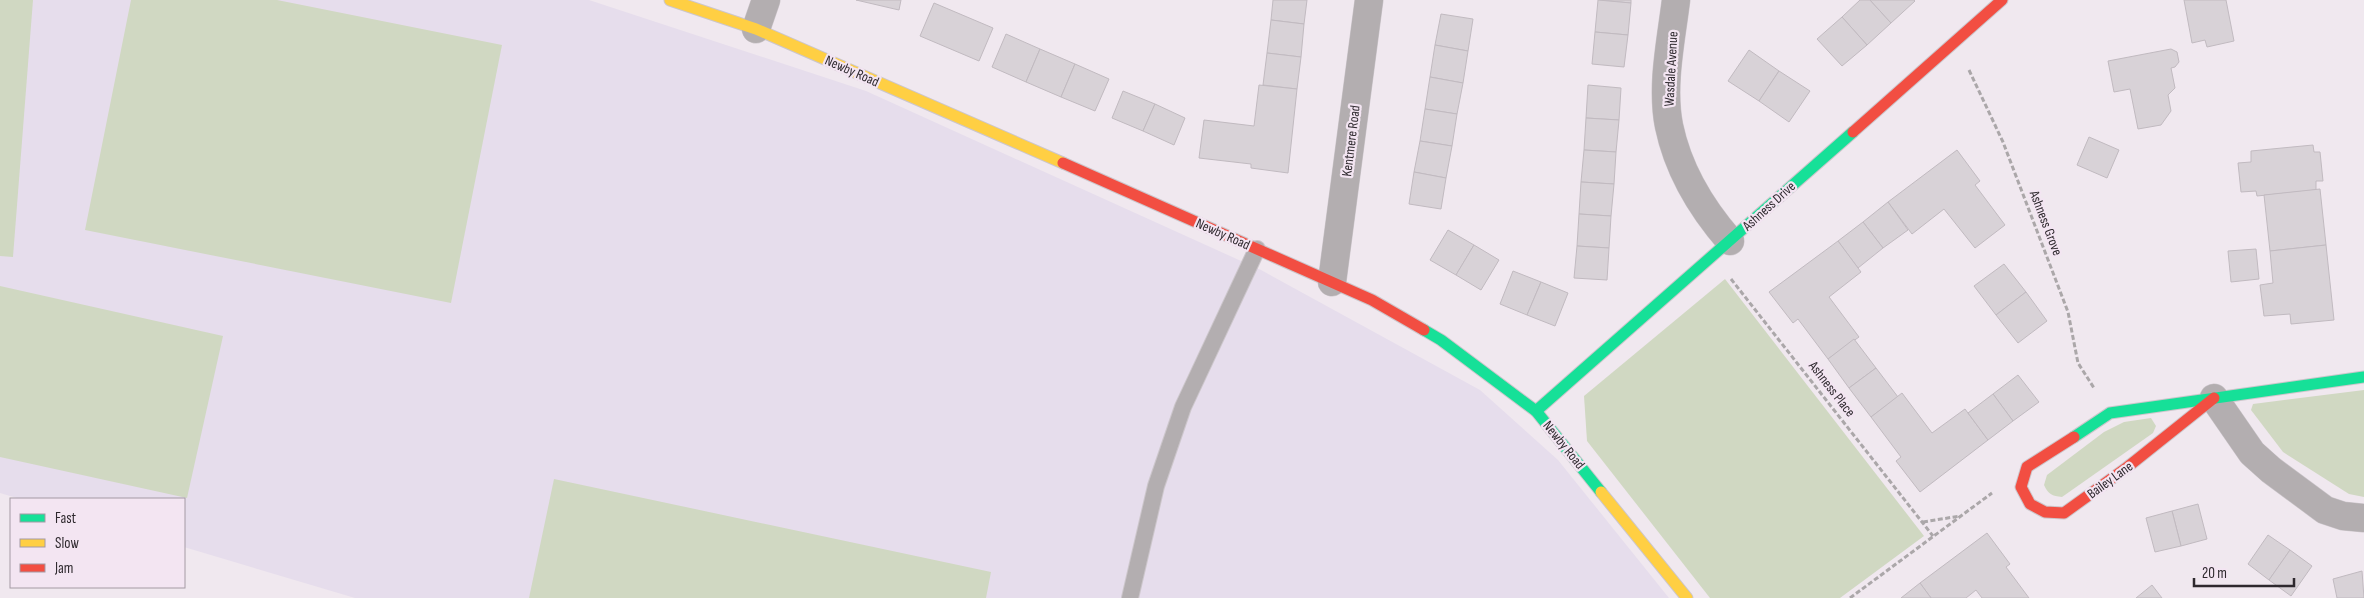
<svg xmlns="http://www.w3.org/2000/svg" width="2364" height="598" viewBox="0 0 2364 598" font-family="'Sofia Sans Condensed',sans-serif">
	<rect width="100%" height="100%" fill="#f0e8ef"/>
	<!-- education -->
	<path fill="#e6ddec" d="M0,0H589L866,91L1261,270L1480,390L1558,460L1669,598H355L184,547V499H20L0,493Z"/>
	<!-- green -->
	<g fill="#d0d8c2">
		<path d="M0,0H33L13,257L0,256Z"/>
		<path d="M131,0H277L502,45L451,303L85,230Z"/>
		<path d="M1725,279L1924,536L1840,598H1710L1587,441L1584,396Z"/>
		<path d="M0,286L223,336L187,498L0,457Z"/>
		<path d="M2364,390V497L2349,494L2283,452L2251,410L2253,404Z"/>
		<path d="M2151,418L2156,426L2153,433L2062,497C2052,496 2048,494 2044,485L2047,475L2104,432L2124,422Z"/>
		<path d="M554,479L991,572L986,598H529Z"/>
	</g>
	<!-- building -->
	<g fill="#d8d2d7" stroke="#c1bac0">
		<path d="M856,0H901L899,10Z"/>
		<path d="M1273,0H1307L1304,24L1271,20Z"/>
		<path d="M1598,0H1631V3Z"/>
		<path d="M1598,0L1631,3L1628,35L1595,32Z"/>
		<path d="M1860,0H1870L1891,23L1867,45L1842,17Z"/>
		<path d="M1870,0H1914L1915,1L1891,23Z"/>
		<path d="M2184,0H2226L2234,41L2207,47L2205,40L2192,43Z"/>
		<path d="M934,3L993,28L979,61L920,36Z"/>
		<path d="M1441,14L1473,19L1468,51L1435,45Z"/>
		<path d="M1842,17L1867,45L1842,66L1817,39Z"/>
		<path d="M1271,20L1304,24L1301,57L1267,53Z"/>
		<path d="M1595,32L1628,35L1624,67L1592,64Z"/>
		<path d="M1006,34L1040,49L1026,82L992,67Z"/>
		<path d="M1435,45L1468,51L1463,83L1430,77Z"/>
		<path d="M1040,49L1075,64L1061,97L1026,82Z"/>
		<path d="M2171,49L2177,52L2179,62L2175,67L2171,68L2175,88L2168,95L2171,111L2161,125L2138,129L2130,89L2114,92L2108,61Z"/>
		<path d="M1749,50L1779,71L1759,101L1728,81Z"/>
		<path d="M1267,53L1301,57L1297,89L1263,85Z"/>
		<path d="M1075,64L1109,79L1095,111L1061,97Z"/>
		<path d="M1779,71L1810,91L1789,122L1759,101Z"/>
		<path d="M1430,77L1463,83L1457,114L1425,109Z"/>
		<path d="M1259,85L1297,89L1288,173L1251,168V164L1199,158L1204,120L1254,126Z"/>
		<path d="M1588,85L1621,88L1619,120L1586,118Z"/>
		<path d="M1123,91L1155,104L1143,131L1112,118Z"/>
		<path d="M1155,104L1185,118L1174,145L1143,131Z"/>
		<path d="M1425,109L1457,114L1452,146L1420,141Z"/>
		<path d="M1586,118L1619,120L1616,152L1584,150Z"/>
		<path d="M2089,137L2119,150L2107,178L2077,165Z"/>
		<path d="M1420,141L1452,146L1446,178L1414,172Z"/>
		<path d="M2313,145L2314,152H2320L2323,181H2316V190L2257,196L2256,191L2241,192L2238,163L2251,162V151Z"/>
		<path d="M1584,150L1616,152L1614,184L1581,182Z"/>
		<path d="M1957,150L1980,181L1975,185L2005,225L1975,248L1944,209L1912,234L1888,202Z"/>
		<path d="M1414,172L1446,178L1441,209L1409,204Z"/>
		<path d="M1581,182L1614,184L1611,216L1579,214Z"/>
		<path d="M2320,189L2326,245L2270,251L2264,195Z"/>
		<path d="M1888,202L1908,230L1883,248L1863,222Z"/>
		<path d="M1579,214L1611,216L1609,248L1577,246Z"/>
		<path d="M1863,222L1883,248L1858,268L1838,241Z"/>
		<path d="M1448,230L1474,245L1456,275L1430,260Z"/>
		<path d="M1838,241L1861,272L1829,297L1859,337L1828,359L1798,319L1793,323L1769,292Z"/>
		<path d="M1474,245L1499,260L1481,290L1456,275Z"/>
		<path d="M2326,245L2334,320L2291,324L2290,314L2264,316L2260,285L2273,283L2270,251Z"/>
		<path d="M1577,246L1609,248L1607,280L1574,278Z"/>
		<path d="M2256,249L2259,279L2231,282L2228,251Z"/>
		<path d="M2004,264L2026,292L1996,315L1974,286Z"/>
		<path d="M1513,271L1541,282L1527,315L1500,304Z"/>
		<path d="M1541,282L1568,293L1555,326L1527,315Z"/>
		<path d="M2026,292L2047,321L2018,343L1996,315Z"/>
		<path d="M1854,339L1876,368L1849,388L1828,359Z"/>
		<path d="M1876,368L1898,397L1871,417L1849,388Z"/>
		<path d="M2018,375L2039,402L2013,421L1993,394Z"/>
		<path d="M1902,393L1932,433L1965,409L1988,440L1920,492L1896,461L1901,457L1871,417Z"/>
		<path d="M1993,394L2013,421L1988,440L1968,413Z"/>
		<path d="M2198,504L2207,539L2181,546L2172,511Z"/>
		<path d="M2172,511L2181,546L2155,552L2146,518Z"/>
		<path d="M1987,533L2010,564L2006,567L2029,598H1982L1976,590L1966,598H1931L1920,583Z"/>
		<path d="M2268,535L2290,550L2269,580L2248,564Z"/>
		<path d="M2290,550L2312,566L2291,596L2269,580Z"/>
		<path d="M2362,571L2364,598H2337L2333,579Z"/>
		<path d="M1920,583L1931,598H1901Z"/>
		<path d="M2152,585L2162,598H2136Z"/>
	</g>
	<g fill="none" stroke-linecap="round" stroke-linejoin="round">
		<!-- lane casing -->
		<g stroke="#ccc6cb" stroke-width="18">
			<path id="lane" d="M1130,598L1156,486L1183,407L1257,249"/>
		</g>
		<!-- street casing -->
		<g stroke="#ccc6cb" stroke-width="29">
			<g id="street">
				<path d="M1676,0C1671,41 1661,86 1669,126C1678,169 1702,209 1730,241"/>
				<path d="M756,29L766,0"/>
				<path d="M1332,282L1369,0"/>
				<path d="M2214,398L2252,453L2271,470L2325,510L2343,516L2364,518"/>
			</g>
		</g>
		<!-- fast casing -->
		<g stroke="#ccc6cb" stroke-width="13">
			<g id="fast">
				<path d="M1424,330L1441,340L1536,411L1601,492"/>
				<path d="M1536,411L1853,132"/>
				<path d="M2074,437L2110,413L2364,377"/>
			</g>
		</g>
		<!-- slow casing -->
		<g stroke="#ccc6cb" stroke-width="13">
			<g id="slow">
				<path d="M670,0L756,29L1063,163"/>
				<path d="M1601,492L1687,598"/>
			</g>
		</g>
		<!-- jam casing -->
		<g stroke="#ccc6cb" stroke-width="13">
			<g id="jam">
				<path d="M1853,132L2002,0"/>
				<path d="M1063,163L1372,300L1424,330"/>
				<path d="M2074,437L2027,467L2021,487L2030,504L2045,512L2064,513L2125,469L2214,398"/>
			</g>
		</g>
		<!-- path -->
		<g stroke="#aba7a9" stroke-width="3" stroke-dasharray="5 2.5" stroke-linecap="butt">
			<path d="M1969,70L2003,142L2068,312L2078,363L2094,388"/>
			<path d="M1731,279L1933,536"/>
			<path d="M1923,522L1960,516"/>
			<path d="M1850,598L1992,493"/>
		</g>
		<!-- lane -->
		<use href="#lane" stroke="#b3aeb0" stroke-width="16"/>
		<!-- street -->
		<use href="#street" stroke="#b3aeb0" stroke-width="28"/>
		<!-- fast -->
		<use href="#fast" stroke="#16e098" stroke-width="11"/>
		<!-- slow -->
		<use href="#slow" stroke="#ffcf43" stroke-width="11"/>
		<!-- jam -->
		<use href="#jam" stroke="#f24e42" stroke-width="11"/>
	</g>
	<g text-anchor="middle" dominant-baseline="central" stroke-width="4.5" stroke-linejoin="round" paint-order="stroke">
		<!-- street labels -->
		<g font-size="14" fill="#2e292e" stroke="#f3e5f2">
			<text transform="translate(1671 69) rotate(-87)">Wasdale Avenue</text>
			<text transform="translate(852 71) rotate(24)">Newby Road</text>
			<text transform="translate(1351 141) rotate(-83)">Kentmere Road</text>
			<text transform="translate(1769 206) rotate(-42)">Ashness Drive</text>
			<text transform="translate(2046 223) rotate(69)">Ashness Grove</text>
			<text transform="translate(1223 234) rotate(24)">Newby Road</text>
			<text transform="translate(1832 389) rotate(52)">Ashness Place</text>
			<text transform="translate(1564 445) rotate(51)">Newby Road</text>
			<text transform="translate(2110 480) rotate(-36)">Bailey Lane</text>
		</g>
	</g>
	<!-- legend -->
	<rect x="10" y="498" width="175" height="90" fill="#f3e5f2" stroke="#a49aa4"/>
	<rect x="20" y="514" width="25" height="8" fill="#16e098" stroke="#a49aa4"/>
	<text x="55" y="523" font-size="15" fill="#2e292e">Fast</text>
	<rect x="20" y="539" width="25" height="8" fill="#ffcf43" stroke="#a49aa4"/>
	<text x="55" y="548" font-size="15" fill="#2e292e">Slow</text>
	<rect x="20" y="564" width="25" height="8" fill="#f24e42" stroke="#a49aa4"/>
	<text x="55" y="573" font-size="15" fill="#2e292e">Jam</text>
	<!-- scale -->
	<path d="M2194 578v8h100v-8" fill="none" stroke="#2e292e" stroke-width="2.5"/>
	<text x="2202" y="578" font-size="15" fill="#2e292e" stroke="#f3e5f2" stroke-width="4" paint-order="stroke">20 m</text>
</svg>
